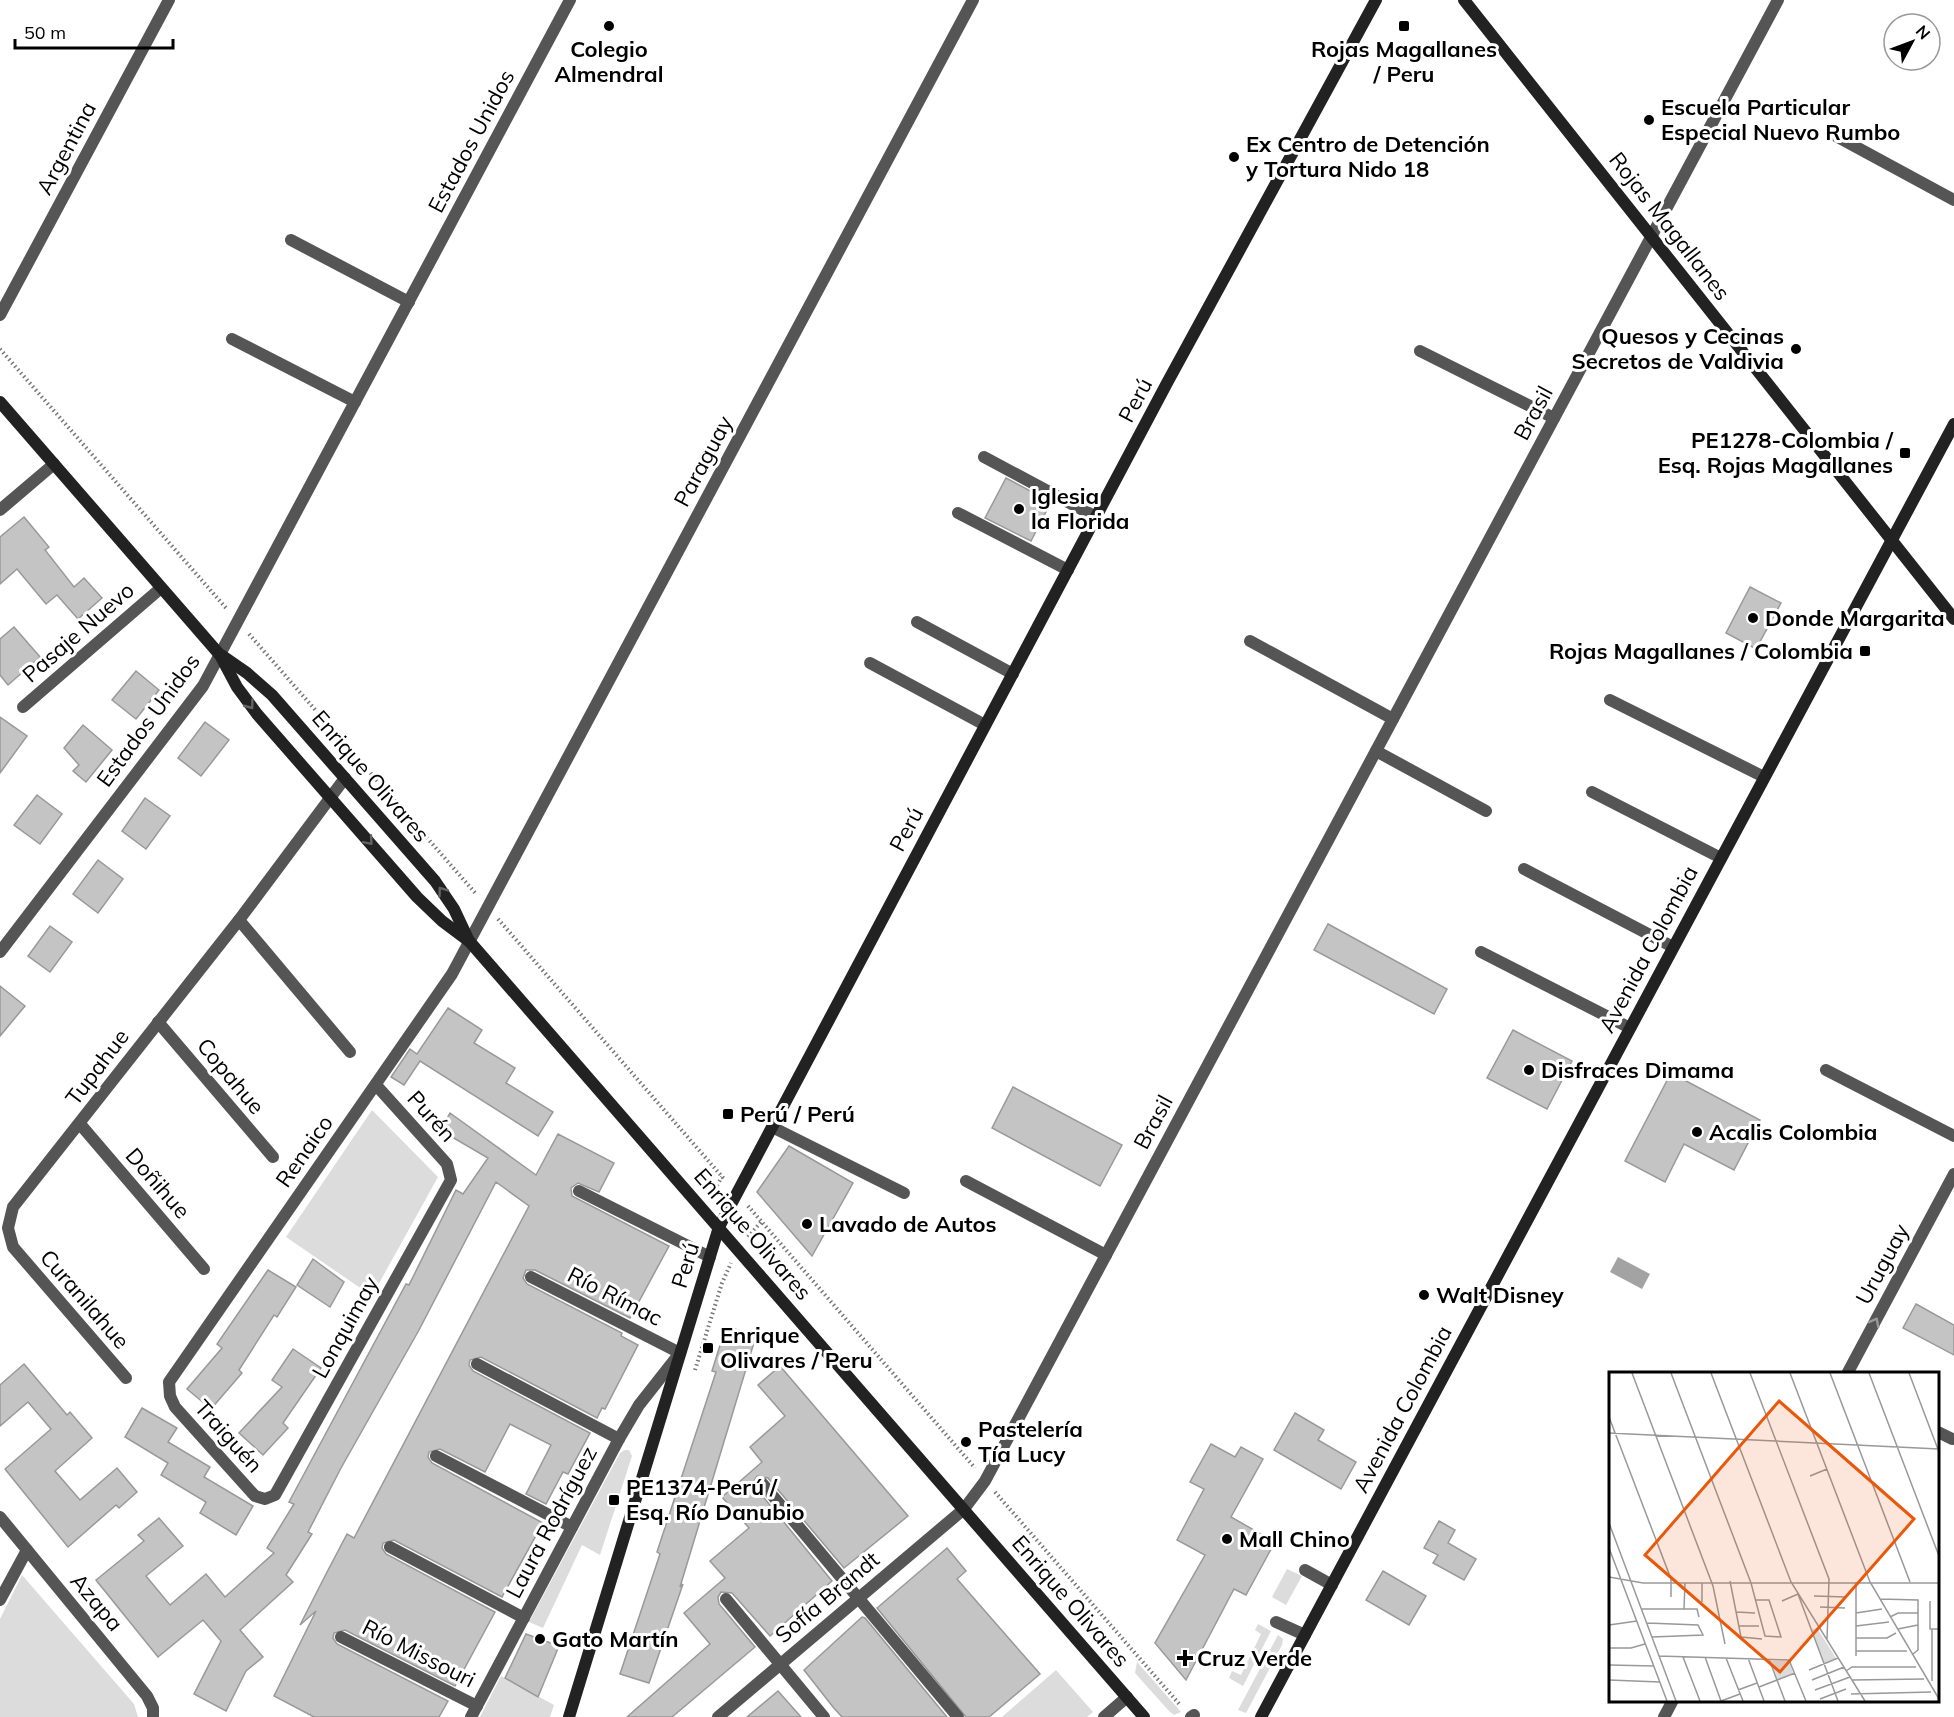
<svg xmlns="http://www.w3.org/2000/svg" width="1954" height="1717" viewBox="0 0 1954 1717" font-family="Mulish,sans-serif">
	<rect width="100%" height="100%" fill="#fff"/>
	<!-- green -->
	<g fill="#dcdcdc">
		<path d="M372,1110L438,1177L372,1296L286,1237Z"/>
		<path d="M625,1450H629L632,1456L600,1555L582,1545L543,1628L529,1622L620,1453Z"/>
		<path d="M1287,1569L1302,1576L1286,1605L1272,1597Z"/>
		<path d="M22,1575L134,1704L138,1717H0V1619Z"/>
		<path d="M1258,1624L1271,1631L1243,1686L1229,1678L1232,1671L1241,1675L1261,1634L1255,1630Z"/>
		<path d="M1278,1635L1283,1639L1282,1645L1246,1713L1238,1710Z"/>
		<path d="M1137,1662L1181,1712L1174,1715L1169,1711L1135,1673Z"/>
		<path d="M1056,1670L1093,1712L1087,1717H1002Z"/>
		<path d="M501,1676L554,1705L550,1717H480Z"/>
	</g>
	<!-- water -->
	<path fill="#a3a3a3" d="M1618,1257L1650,1274L1642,1289L1610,1272Z"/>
	<!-- building -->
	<g fill="#c4c4c4" stroke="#999" stroke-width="1.5">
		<path d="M1006,478L1051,502L1031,541L985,518Z"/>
		<path d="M24,517L49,547L45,550L74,587L84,578L102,598L78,619L57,595L46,604L17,569L0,584V537Z"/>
		<path d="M1750,587L1781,603L1756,649L1726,633Z"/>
		<path d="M14,627L40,657L8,685L0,675V639Z"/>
		<path d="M136,671L159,690L136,719L112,700Z"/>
		<path d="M0,717L27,736L0,773Z"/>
		<path d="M205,722L229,740L201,776L178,758Z"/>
		<path d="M83,725L112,750L86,782L73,771L79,765L64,748Z"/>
		<path d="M37,795L62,814L40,844L14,825Z"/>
		<path d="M145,798L170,816L146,849L122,831Z"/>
		<path d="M98,860L123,879L98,913L73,894Z"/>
		<path d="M1328,924L1447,989L1434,1014L1314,950Z"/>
		<path d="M50,926L72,942L50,972L28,956Z"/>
		<path d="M0,986L25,1006L0,1036Z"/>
		<path d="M448,1008L482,1030L474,1043L515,1068L506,1083L553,1112L538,1136L420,1061L404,1085L391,1077L410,1049L417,1054Z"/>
		<path d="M1513,1030L1572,1061L1547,1109L1487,1078Z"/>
		<path d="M1671,1073L1760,1120L1734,1170L1684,1144L1665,1182L1625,1161Z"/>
		<path d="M1013,1087L1122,1145L1100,1186L992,1128Z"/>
		<path d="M450,1113L536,1175L558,1134L614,1163L599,1192L578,1183L571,1188L572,1196L669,1246L630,1318L535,1270H526L523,1278L527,1284L622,1333L621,1336L638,1345L605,1409L602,1408L597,1418L481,1357L470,1360L469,1365L473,1371L590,1433L568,1474L563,1472L546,1504L526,1494L551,1445L510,1424L485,1472L440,1449L429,1452L428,1457L432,1463L543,1523L502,1597L394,1540L383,1543L382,1548L386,1554L495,1612L455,1686L345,1630L334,1633L333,1638L337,1644L448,1701L439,1717H314L274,1696L316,1611L300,1625L326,1574L347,1534L354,1538L529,1206L496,1182L419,1330L341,1468L308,1532L312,1534L286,1575L293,1582L240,1630L263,1657L246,1671L226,1711L194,1694L221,1641L203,1620L158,1657L96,1580L144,1541L138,1535L159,1518L183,1546L146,1576L170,1605L206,1574L225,1597L274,1553L267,1548L294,1504L289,1502L406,1284L409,1285L456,1190L463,1194L488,1158L440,1130Z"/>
		<path d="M789,1146L853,1183L812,1256L757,1192Z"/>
		<path d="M313,1259L344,1282L330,1307L297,1285Z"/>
		<path d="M268,1270L296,1287L277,1317L274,1315L239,1370L242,1373L211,1409L187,1389L222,1348L217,1344Z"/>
		<path d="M1916,1304L1954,1325V1355L1903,1328Z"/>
		<path d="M726,1326L756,1336L680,1587L683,1584L649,1683L620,1674L660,1554L657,1552L716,1372L712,1371Z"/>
		<path d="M293,1349L321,1368L283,1423L288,1428L263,1455L239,1433L282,1387L272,1380Z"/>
		<path d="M24,1364L67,1415L70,1412L92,1438L55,1471L80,1500L117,1468L137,1492L119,1508L116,1505L68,1547L5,1469L51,1429L28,1402L0,1426V1385Z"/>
		<path d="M780,1366L908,1516L844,1568L768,1478L757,1476L754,1481L756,1488L832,1581L770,1636L732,1593L721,1592L718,1597L719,1604L755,1647L672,1717H627L710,1644L684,1613L725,1578L710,1561L749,1528L722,1497L762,1462L750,1447L785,1416L758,1385Z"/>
		<path d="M142,1408L177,1428L168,1442L210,1467L204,1477L253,1506L236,1535L200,1513L206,1502L161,1475L168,1463L125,1437Z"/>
		<path d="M1295,1413L1324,1430L1318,1440L1356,1462L1341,1489L1274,1450Z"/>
		<path d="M1211,1444L1235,1457L1241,1447L1263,1459L1231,1517L1275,1542L1246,1595L1234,1589L1186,1680L1155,1643L1205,1555L1177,1540L1204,1489L1190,1482Z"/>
		<path d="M1439,1521L1455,1530L1448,1543L1476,1559L1464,1580L1433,1563L1438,1555L1424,1548Z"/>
		<path d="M947,1548L966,1571L957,1579L1040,1674L989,1717H966L877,1608Z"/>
		<path d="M1383,1571L1426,1596L1409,1625L1366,1600Z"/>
		<path d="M862,1617L865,1618L947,1717H842L833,1707L804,1670Z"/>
		<path d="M526,1634L559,1646L538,1697L505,1678Z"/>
		<path d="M778,1691L801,1717H747Z"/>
	</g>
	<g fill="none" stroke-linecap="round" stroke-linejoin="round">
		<!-- path -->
		<g stroke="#777" stroke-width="4" stroke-dasharray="1.5 3" stroke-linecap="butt">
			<path d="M0,349L226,608"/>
			<path d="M249,634L477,895"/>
			<path d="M498,919L725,1180"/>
			<path d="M710,1197L722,1177"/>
			<path d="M748,1206L975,1468"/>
			<path d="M748,1237L761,1222"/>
			<path d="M695,1370L722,1283L731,1263"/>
			<path d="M995,1492L1181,1706"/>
		</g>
		<!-- lane -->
		<g stroke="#555" stroke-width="12">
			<path d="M1834,135L1954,200"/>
			<path d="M1420,351L1554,418"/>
			<path d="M984,457L1096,517"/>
			<path d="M958,513L1068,570"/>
			<path d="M917,622L1013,674"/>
			<path d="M1250,641L1393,719"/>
			<path d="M870,663L985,725"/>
			<path d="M1826,1070L1954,1136"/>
			<path d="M772,1127L904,1193"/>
			<path d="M966,1181L1106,1255"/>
			<path d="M1938,1432L1952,1439"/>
			<path d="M1305,1570L1332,1585"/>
			<path d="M1276,1622L1305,1635"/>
			<path d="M1191,1717L1194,1715"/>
		</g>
		<!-- street -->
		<g stroke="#555" stroke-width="12">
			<path d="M291,240L409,302"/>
			<path d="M0,315L169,0"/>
			<path d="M232,339L355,402"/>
			<path d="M0,510L54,464"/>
			<path d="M1610,700L1764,777"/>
			<path d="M23,707L161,588"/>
			<path d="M1376,751L1486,811"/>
			<path d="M1592,792L1721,858"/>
			<path d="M1524,869L1673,947"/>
			<path d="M239,920L350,1052"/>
			<path d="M0,952L203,686L570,0"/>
			<path d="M1481,952L1630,1028"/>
			<path d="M158,1022L273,1157"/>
			<path d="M376,1085L447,1164L451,1180L275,1495L265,1499L255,1496L175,1407L170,1396L169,1382L452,974L973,0"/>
			<path d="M80,1124L204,1269"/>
			<path d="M579,1191L710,1257"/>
			<path d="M477,1364L619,1439"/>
			<path d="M1847,1374L1954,1174"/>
			<path d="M126,1378L13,1247L8,1228L13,1207L239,920L345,778"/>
			<path d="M436,1456L572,1527"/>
			<path d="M762,1483L958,1717"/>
			<path d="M0,1517L147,1696L153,1708V1717"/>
			<path d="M390,1547L524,1618"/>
			<path d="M726,1599L824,1717"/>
			<path d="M0,1600L27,1550"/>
			<path d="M341,1637L477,1706"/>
			<path d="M471,1717L619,1439L639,1405L680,1353L531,1277"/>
			<path d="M718,1717L964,1509L985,1481L1778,0"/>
			<path d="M1104,1717L1127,1697"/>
			<path d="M1664,1717L1673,1700"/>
		</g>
		<!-- secondary -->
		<g stroke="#222" stroke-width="12">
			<path d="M1464,0L1954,619"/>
			<path d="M0,402L220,655L237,687L257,714L417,897L442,921L470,942L1144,1717"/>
			<path d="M221,655L247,673L272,695L435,881L454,909L469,941"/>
			<path d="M569,1717L719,1227L1167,383L1376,0"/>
			<path d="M1261,1717L1954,424"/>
		</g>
	</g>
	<!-- one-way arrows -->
	<defs><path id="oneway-chevron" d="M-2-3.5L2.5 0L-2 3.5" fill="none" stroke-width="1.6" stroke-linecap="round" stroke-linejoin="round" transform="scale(1.5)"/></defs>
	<g stroke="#646464">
		<use href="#oneway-chevron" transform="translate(250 705) rotate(53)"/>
		<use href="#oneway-chevron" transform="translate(369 841) rotate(49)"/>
		<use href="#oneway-chevron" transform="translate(442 891) rotate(-126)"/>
	</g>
	<use stroke="#999" href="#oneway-chevron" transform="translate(1875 1322) rotate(-62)"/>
	<!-- markers -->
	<g fill="#000" stroke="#fff" stroke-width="2">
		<circle cx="609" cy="26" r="6"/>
		<rect x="1398" y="20" width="12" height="12" rx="3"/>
		<circle cx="1649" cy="120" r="6"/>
		<circle cx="1234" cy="157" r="6"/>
		<circle cx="1796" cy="349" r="6"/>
		<rect x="1899" y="447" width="12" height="12" rx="3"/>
		<circle cx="1019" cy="509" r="6"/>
		<circle cx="1753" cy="618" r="6"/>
		<rect x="1859" y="645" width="12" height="12" rx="3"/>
		<circle cx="1529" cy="1070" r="6"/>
		<rect x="722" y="1108" width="12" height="12" rx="3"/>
		<circle cx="1697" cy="1132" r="6"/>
		<circle cx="807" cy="1224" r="6"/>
		<circle cx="1424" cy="1295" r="6"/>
		<rect x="702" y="1342" width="12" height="12" rx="3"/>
		<circle cx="966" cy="1442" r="6"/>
		<rect x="608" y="1494" width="12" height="12" rx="3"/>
		<circle cx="1227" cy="1539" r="6"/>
		<circle cx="540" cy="1639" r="6"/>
		<path d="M1182 1649h6v6h6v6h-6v6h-6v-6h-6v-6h6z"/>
	</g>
	<g text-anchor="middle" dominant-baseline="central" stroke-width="6" stroke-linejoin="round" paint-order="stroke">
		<!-- poi labels -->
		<g font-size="22" font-weight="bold" fill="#000" stroke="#fff" text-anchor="start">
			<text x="609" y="49" text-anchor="middle">Colegio<tspan x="609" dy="25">Almendral</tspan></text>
			<text x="1404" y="49" text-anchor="middle">Rojas Magallanes<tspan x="1404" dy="25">/ Peru</tspan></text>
			<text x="1661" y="107">Escuela Particular<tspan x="1661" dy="25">Especial Nuevo Rumbo</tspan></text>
			<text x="1246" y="144">Ex Centro de Detención<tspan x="1246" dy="25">y Tortura Nido 18</tspan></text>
			<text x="1784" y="336" text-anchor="end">Quesos y Cecinas<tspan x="1784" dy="25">Secretos de Valdivia</tspan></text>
			<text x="1893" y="440" text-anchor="end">PE1278-Colombia /<tspan x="1893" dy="25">Esq. Rojas Magallanes</tspan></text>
			<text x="1031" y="496">Iglesia<tspan x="1031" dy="25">la Florida</tspan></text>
			<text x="1765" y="618">Donde Margarita</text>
			<text x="1853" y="651" text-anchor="end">Rojas Magallanes / Colombia</text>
			<text x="1541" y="1070">Disfraces Dimama</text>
			<text x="740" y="1114">Perú / Perú</text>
			<text x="1709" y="1132">Acalis Colombia</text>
			<text x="819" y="1224">Lavado de Autos</text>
			<text x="1436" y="1295">Walt Disney</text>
			<text x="720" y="1335">Enrique<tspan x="720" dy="25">Olivares / Peru</tspan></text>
			<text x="978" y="1429">Pastelería<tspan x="978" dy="25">Tía Lucy</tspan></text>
			<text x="626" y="1487">PE1374-Perú /<tspan x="626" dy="25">Esq. Río Danubio</tspan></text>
			<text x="1239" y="1539">Mall Chino</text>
			<text x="552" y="1639">Gato Martín</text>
			<text x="1197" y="1658">Cruz Verde</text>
		</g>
		<!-- street labels -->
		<g font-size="22" fill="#000" stroke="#fff">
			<text transform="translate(471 141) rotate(-62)">Estados Unidos</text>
			<text transform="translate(66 148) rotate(-62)">Argentina</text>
			<text transform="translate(1670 226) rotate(52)">Rojas Magallanes</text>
			<text transform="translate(1135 400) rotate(-62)">Perú</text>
			<text transform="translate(1533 413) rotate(-62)">Brasil</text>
			<text transform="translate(703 461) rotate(-62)">Paraguay</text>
			<text transform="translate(78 632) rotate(-41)">Pasaje Nuevo</text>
			<text transform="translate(148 720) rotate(-54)">Estados Unidos</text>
			<text transform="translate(371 776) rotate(49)">Enrique Olivares</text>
			<text transform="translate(906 829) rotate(-62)">Perú</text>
			<text transform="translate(1648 949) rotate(-62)">Avenida Colombia</text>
			<text transform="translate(97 1067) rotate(-53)">Tupahue</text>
			<text transform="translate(231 1076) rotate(50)">Copahue</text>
			<text transform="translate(432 1116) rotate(48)">Purén</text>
			<text transform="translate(1153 1122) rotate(-62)">Brasil</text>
			<text transform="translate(304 1151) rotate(-55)">Renaico</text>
			<text transform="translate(158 1183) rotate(49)">Doñihue</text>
			<text transform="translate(753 1234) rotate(49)">Enrique Olivares</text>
			<text transform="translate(1882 1264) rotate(-62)">Uruguay</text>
			<text transform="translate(685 1265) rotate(-73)">Perú</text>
			<text transform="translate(615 1296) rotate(27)">Río Rímac</text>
			<text transform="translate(85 1299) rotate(49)">Curanilahue</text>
			<text transform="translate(345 1327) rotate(-61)">Lonquimay</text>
			<text transform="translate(1402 1409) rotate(-62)">Avenida Colombia</text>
			<text transform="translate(229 1436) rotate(48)">Traiguén</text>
			<text transform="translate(551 1522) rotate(-62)">Laura Rodríguez</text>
			<text transform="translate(827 1597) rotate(-40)">Sofía Brandt</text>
			<text transform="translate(1071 1601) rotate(49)">Enrique Olivares</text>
			<text transform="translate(97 1602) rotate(50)">Azapa</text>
			<text transform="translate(419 1653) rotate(27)">Río Missouri</text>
		</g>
	</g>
	<!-- overview -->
	<g transform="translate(1609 1372)">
		<rect width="330" height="330" fill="#fff"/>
		<path d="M208,256L227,286L215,291L202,258ZM161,289H180L184,301L169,307Z" fill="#dcdcdc"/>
		<path fill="none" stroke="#999" stroke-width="1.5" d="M23,1L104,214L116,272M62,1L142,211L156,264L172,265L160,228H147M102,1L182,210L256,329M141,1L220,207L218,268M181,1L261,210L330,327M221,1L301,210M260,1L330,184M300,1L330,80M0,45L62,207V225M0,61L330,77M201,104L218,97M0,151L67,329M0,176L58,329M0,205L34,211H330M121,209L132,265L153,267M247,210V284M205,224L237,225M271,227L309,228V278L304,282M173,229L189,222L229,329M321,229V257H330M93,230V211M211,235L236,236M32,237H88L90,245M75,237L76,211M127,240L146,241M247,241L273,237M281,245L289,241H309M38,251L89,253L94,263L43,265M0,253L28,249M130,254H150M247,254L280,250M289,257L309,253M247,266H278L287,261M0,276H22L36,272M247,279H298M50,284L180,288L197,329M74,285L91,329M96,285L112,329M117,286L134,329M139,286L155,329M160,287L176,329M0,293L45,294M200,298L229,286M237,299L243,295H307M0,308L51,310M203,308L235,295M243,308L315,307M323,309V257M150,315L186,301M129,318L148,311M206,318L241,305M242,322L322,320M211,327L237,317M112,329L131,322"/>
		<path fill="#e8590c" fill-opacity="0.15" stroke="#e8590c" stroke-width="3" d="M170,29L305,147L171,300L36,183Z"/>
		<rect width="330" height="330" fill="none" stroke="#000" stroke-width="3"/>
	</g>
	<!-- north arrow -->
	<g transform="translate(1912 42) rotate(49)"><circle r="28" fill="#ffffff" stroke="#999999" stroke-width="1.5"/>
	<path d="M0-4.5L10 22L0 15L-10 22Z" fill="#000000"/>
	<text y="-9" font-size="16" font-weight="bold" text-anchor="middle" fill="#000000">N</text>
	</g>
	<!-- scale -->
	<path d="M15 39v9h158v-9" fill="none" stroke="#000000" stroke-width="3"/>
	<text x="24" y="39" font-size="18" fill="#000000" stroke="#ffffff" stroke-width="4.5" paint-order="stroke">50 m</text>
</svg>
